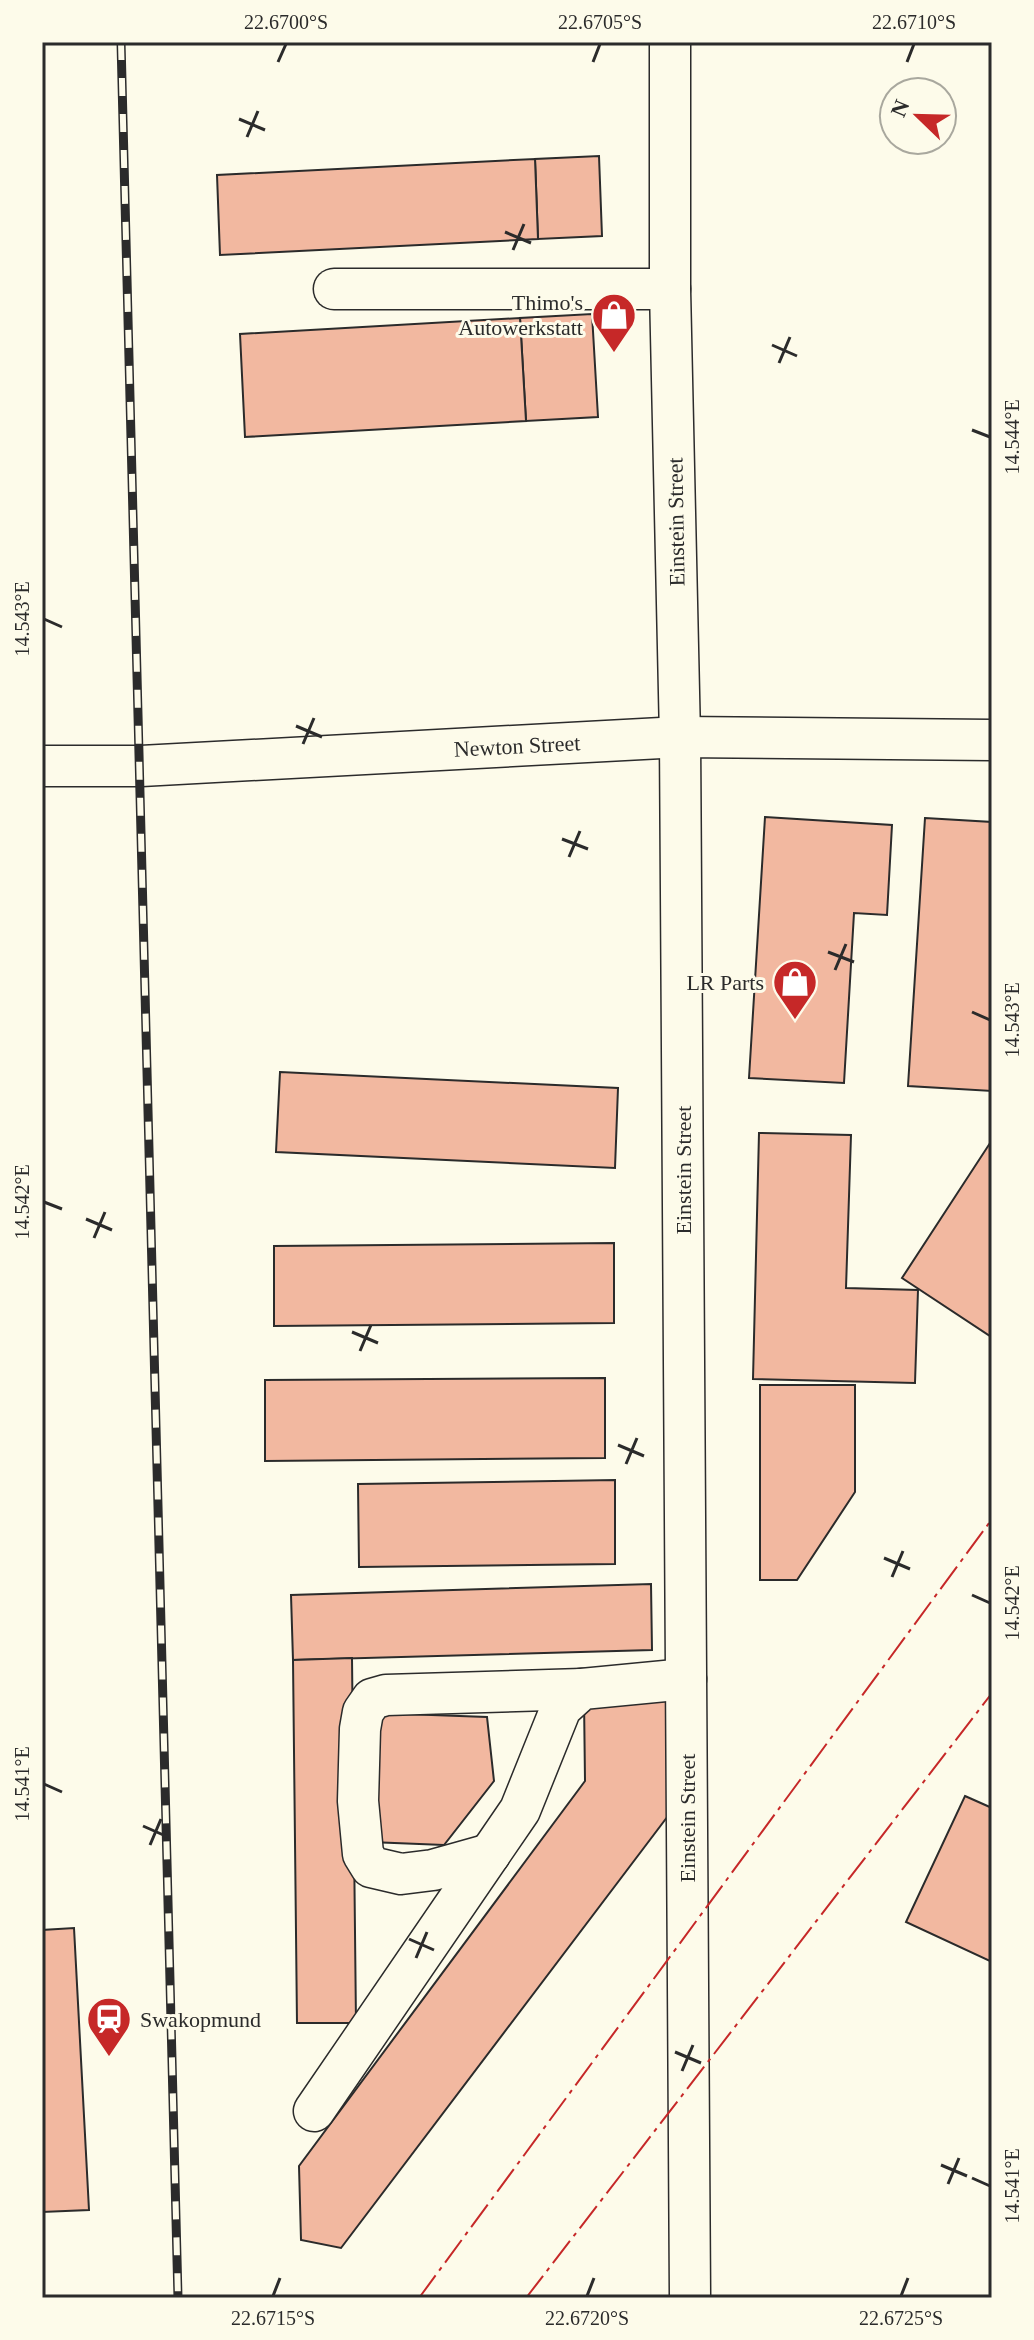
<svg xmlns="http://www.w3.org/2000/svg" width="1034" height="2340" viewBox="0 0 1034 2340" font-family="'Times New Roman',serif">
	<rect width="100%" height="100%" fill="#fdfbea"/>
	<!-- building -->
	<g fill="#f2b8a0" stroke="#2b2b2b" stroke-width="2">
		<path d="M599,156L602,236L538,239L535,159Z"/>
		<path d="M535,159L538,239L220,255L217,175Z"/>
		<path d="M592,314L598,417L526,421L520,318Z"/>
		<path d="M520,318L526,421L245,437L240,334Z"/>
		<path d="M765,817L892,825L887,915L854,913L844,1083L749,1078Z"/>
		<path d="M925,818L992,822V1091L908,1086Z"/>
		<path d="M280,1072L618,1088L615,1168L276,1152Z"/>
		<path d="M759,1133L851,1135L846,1288L918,1290L915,1383L753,1379Z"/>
		<path d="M992,1140V1333L990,1336L902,1278Z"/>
		<path d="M614,1243V1323L274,1326V1246Z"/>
		<path d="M605,1378V1458L265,1461V1380Z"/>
		<path d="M760,1385H855V1492L797,1580H760Z"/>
		<path d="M615,1480V1564L359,1567L358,1484Z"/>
		<path d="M651,1584L652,1650L293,1660L291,1595Z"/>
		<path d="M352,1658L356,2023H297L293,1660Z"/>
		<path d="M672,1697L674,1808L341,2248L301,2240L299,2166L585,1781L584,1699Z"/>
		<path d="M376,1713L487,1717L494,1781L444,1845L370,1842Z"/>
		<path d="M965,1796L992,1808V1962L906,1922Z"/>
		<path d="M74,1928L89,2210L42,2212V1930Z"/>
	</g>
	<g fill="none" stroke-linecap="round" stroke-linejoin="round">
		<!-- minor casing -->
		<g stroke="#2b2b2b" stroke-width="43">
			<g id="minor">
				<path d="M670,42V289L680,737L690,2298"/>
				<path d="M334,289H670"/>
				<path d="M42,766H141L680,737L992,740"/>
				<path d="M490,1854L433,1870L401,1874L371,1867L363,1854L358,1801L360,1729L363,1712L372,1699L386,1695L582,1689"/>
				<path d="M314,2111L520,1810L561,1708L582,1689L686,1679"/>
			</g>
		</g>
		<!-- minor -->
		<use href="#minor" stroke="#fdfbea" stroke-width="40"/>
		<!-- rail casing -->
		<g stroke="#2b2b2b" stroke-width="9">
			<path id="rail" d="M121,42L178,2298"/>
		</g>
		<!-- rail -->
		<use href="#rail" stroke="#fdfbea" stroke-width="6" stroke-dasharray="18" stroke-linecap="butt"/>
		<!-- power -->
		<g stroke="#c62828" stroke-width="2" stroke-dasharray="28 6 4 6" stroke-linecap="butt">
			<path d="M419,2298L992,1519"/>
			<path d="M526,2298L992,1693"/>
		</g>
	</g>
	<!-- ticks -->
	<path fill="none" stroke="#2b2b2b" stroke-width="3" d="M278,62L286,44M593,62L600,44M907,62L914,44M239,119L265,130M247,137L258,111M505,232L531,243M513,250L524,224M772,345L797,356M779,363L790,337M972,430L990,437M44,619L62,627M296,726L322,737M303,744L314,718M562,839L588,849M569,857L580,831M828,952L854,962M835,970L846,944M972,1012L990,1020M44,1202L62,1209M86,1219L112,1230M94,1238L105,1212M352,1332L378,1343M360,1351L371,1325M618,1445L644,1456M626,1464L637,1438M884,1558L910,1569M892,1577L903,1551M972,1595L990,1603M44,1784L62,1792M143,1826L168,1837M150,1845L161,1819M409,1939L434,1950M416,1958L427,1932M675,2052L701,2063M682,2071L693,2045M941,2165L967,2176M972,2178L990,2186M948,2184L959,2158M273,2296L280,2278M587,2296L594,2278M901,2296L908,2278"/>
	<!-- icons -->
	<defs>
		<g id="shop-pin" transform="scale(2.3)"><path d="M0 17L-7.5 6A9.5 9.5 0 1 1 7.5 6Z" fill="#c62828" stroke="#fdfbea"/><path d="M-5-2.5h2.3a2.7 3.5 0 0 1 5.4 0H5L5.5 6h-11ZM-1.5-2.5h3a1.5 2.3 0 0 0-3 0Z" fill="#fff"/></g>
		<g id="station-pin" transform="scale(2.3)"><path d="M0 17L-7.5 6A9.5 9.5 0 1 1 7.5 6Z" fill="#c62828" stroke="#fdfbea"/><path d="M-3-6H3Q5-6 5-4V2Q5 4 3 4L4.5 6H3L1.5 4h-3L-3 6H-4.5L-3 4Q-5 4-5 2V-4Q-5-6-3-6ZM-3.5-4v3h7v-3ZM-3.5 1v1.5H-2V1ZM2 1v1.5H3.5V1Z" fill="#fff"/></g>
	</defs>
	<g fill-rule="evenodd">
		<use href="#shop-pin" x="614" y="315"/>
		<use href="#shop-pin" x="795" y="982"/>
		<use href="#station-pin" x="109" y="2019"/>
	</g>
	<g text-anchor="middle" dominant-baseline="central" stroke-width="6" stroke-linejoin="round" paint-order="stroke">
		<!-- poi labels -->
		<g font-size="22" fill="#2b2b2b" stroke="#fdfbea" text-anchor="end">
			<text x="583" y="302">Thimo's<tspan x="583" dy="25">Autowerkstatt</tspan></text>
			<text x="764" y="982">LR Parts</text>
			<text x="140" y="2019" text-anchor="start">Swakopmund</text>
		</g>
		<!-- street labels -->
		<g font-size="22" fill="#2b2b2b" stroke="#fdfbea">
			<text transform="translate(676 522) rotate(-91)">Einstein Street</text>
			<text transform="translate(517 746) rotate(-3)">Newton Street</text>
			<text transform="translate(683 1170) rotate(-90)">Einstein Street</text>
			<text transform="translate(687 1818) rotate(-90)">Einstein Street</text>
		</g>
	</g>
	<!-- border -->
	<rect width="1034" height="2340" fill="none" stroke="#fdfbea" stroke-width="88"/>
	<!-- north arrow -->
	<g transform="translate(918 116) rotate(293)"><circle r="38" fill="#fdfbea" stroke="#a9a89e" stroke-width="2"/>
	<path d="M0-6L14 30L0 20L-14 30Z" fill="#c62828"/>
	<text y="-12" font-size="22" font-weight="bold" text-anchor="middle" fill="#2b2b2b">N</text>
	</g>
	<rect x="44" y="44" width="946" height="2252" fill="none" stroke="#2b2b2b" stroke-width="3"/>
	<g font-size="20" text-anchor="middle" fill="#2b2b2b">
		<text x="286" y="29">22.6700°S</text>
		<text x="600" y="29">22.6705°S</text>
		<text x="914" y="29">22.6710°S</text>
		<text transform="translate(1012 437) rotate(-90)" y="7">14.544°E</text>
		<text transform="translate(22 619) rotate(-90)" y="7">14.543°E</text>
		<text transform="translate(1012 1020) rotate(-90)" y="7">14.543°E</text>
		<text transform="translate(22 1202) rotate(-90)" y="7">14.542°E</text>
		<text transform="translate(1012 1603) rotate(-90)" y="7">14.542°E</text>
		<text transform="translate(22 1784) rotate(-90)" y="7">14.541°E</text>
		<text transform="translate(1012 2186) rotate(-90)" y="7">14.541°E</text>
		<text x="273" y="2325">22.6715°S</text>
		<text x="587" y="2325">22.6720°S</text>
		<text x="901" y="2325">22.6725°S</text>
	</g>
</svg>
